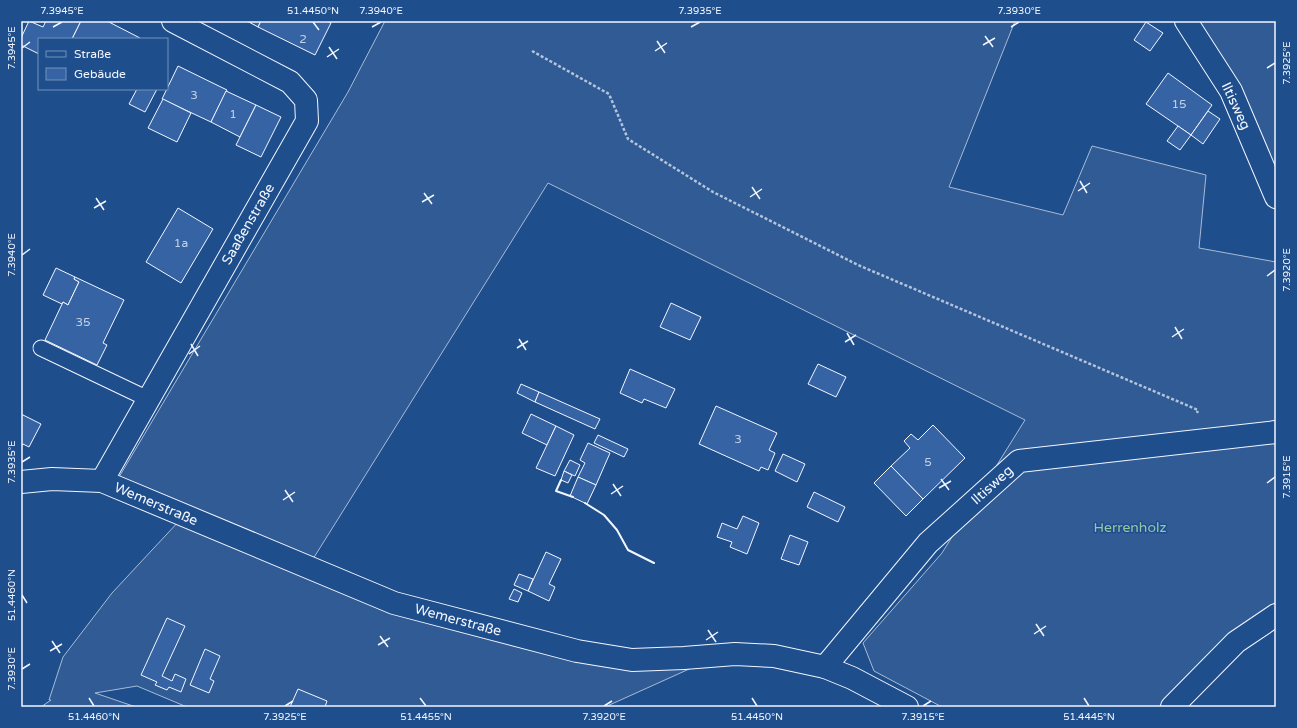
<svg xmlns="http://www.w3.org/2000/svg" width="1297" height="728" viewBox="0 0 1297 728" font-family="'Varela Round',sans-serif">
	<rect width="100%" height="100%" fill="#1f4e8c"/>
	<!-- built -->
	<g fill="#305b95" stroke="#a8bbd7">
		<path d="M385,21H1015L949,187L1063,215L1092,146L1206,175L1199,248L1276,262V602L1228,635L1160,707H942L874,671L863,643L942,553L1025,420L548,183L313,559L119,477L348,92Z"/>
		<path d="M1198,21H1276V184Z"/>
		<path d="M180,520L394,610L698,665L605,707H187L137,686L95,693L136,707H41L51,700H49L63,657L112,593Z"/>
	</g>
	<!-- building -->
	<g fill="#3563a3" stroke="#f2f6ff">
		<path d="M29,21L43,27L46,21H81L72,39H39V54L21,45V38Z"/>
		<path d="M81,21H107L140,38V39H72Z"/>
		<path d="M247,21H261L258,27Z"/>
		<path d="M261,21H327L331,23L315,55L258,27Z"/>
		<path d="M1146,22L1163,33L1150,51L1134,40Z"/>
		<path d="M178,66L227,90L211,122L162,99Z"/>
		<path d="M1168,73L1212,105L1191,135L1146,104Z"/>
		<path d="M137,89H157L145,112L129,104Z"/>
		<path d="M226,91L256,105L240,137L211,122Z"/>
		<path d="M163,99L191,113L177,142L148,128Z"/>
		<path d="M256,105L281,117L261,157L236,145Z"/>
		<path d="M1208,111L1220,119L1203,144L1191,135Z"/>
		<path d="M1178,126L1191,135L1180,150L1167,141Z"/>
		<path d="M178,208L213,229L181,283L146,262Z"/>
		<path d="M56,268L75,277L74,279L79,282L68,305L63,302L62,304L43,295Z"/>
		<path d="M75,277L124,300L103,343L107,345L97,365L45,340L63,302L68,305L79,282L74,279Z"/>
		<path d="M671,303L701,317L690,340L660,327Z"/>
		<path d="M818,364L846,377L836,397L808,384Z"/>
		<path d="M630,369L675,389L666,408L644,399L642,403L620,393Z"/>
		<path d="M521,384L539,392L535,402L517,393Z"/>
		<path d="M539,392L600,419L595,429L535,402Z"/>
		<path d="M716,406L777,433L769,450L775,453L768,470L761,467L759,471L699,444Z"/>
		<path d="M21,414L41,424L29,447L23,444L21,447Z"/>
		<path d="M531,414L556,426L547,445L522,433Z"/>
		<path d="M933,425L965,458L923,499L891,466L910,448L904,441L911,434L918,440Z"/>
		<path d="M556,426L574,435L555,476L536,468Z"/>
		<path d="M598,435L628,449L624,457L594,443Z"/>
		<path d="M588,443L610,453L596,485L578,477L585,463L580,460Z"/>
		<path d="M783,454L805,464L797,482L775,471Z"/>
		<path d="M570,460L580,465L575,476L564,471Z"/>
		<path d="M891,466L923,499L906,516L874,483Z"/>
		<path d="M564,471L572,475L568,483L561,480Z"/>
		<path d="M578,477L596,485L587,504L570,496Z"/>
		<path d="M814,492L845,507L838,522L807,507Z"/>
		<path d="M743,516L759,523L747,554L730,547L732,542L717,537L722,523L737,529Z"/>
		<path d="M790,535L808,542L799,565L781,559Z"/>
		<path d="M546,552L561,559L549,584L555,587L549,601L528,591Z"/>
		<path d="M519,574L533,579L528,591L514,585Z"/>
		<path d="M514,589L522,593L518,602L509,599Z"/>
		<path d="M167,618L185,626L162,676L172,681L175,674L186,679L181,692L169,687L167,690L155,685L157,682L141,675Z"/>
		<path d="M205,649L220,656L210,679L214,681L209,693L190,685Z"/>
		<path d="M298,689L327,701L325,707H290Z"/>
	</g>
	<g fill="none" stroke-linecap="round" stroke-linejoin="round">
		<!-- service casing -->
		<g stroke="#f2f6ff" stroke-width="17">
			<path id="service" d="M41,348L148,399"/>
		</g>
		<!-- minor casing -->
		<g stroke="#f2f6ff" stroke-width="24">
			<g id="minor">
				<path d="M1186,21L1231,91L1276,197"/>
				<path d="M102,481L307,121L306,100L290,82L173,21"/>
				<path d="M21,482L52,479L102,481L394,603L577,651L632,660L684,658L735,654L774,656L825,667L852,678L907,707"/>
				<path d="M825,667L928,543L1019,461L1276,432"/>
				<path d="M1172,707L1236,642L1276,615"/>
			</g>
		</g>
		<!-- path -->
		<path stroke="#b3c4dc" stroke-width="2.5" stroke-dasharray="3 2" stroke-linecap="butt" d="M532,51L609,94L628,139L713,192L858,265L1198,410L1197,413"/>
		<!-- service -->
		<use href="#service" stroke="#1f4e8c" stroke-width="15"/>
		<!-- minor -->
		<use href="#minor" stroke="#1f4e8c" stroke-width="22"/>
		<!-- wall -->
		<g stroke="#f2f6ff" stroke-width="2">
			<path d="M561,480L556,491L573,497"/>
			<path d="M585,503L604,515L617,530L628,550L654,563"/>
		</g>
	</g>
	<!-- ticks -->
	<path fill="none" stroke="#f2f6ff" stroke-width="1.5" d="M313,22L319,30M53,27L62,22M372,27L381,22M691,27L700,22M1011,27L1019,22M985,36L993,47M657,41L665,53M983,45L995,38M329,47L337,59M22,48L30,42M655,51L667,43M327,57L339,49M1267,68L1275,63M1080,181L1087,193M752,187L760,199M1078,191L1090,183M424,193L432,204M750,197L762,189M96,198L104,210M422,202L434,195M94,208L106,201M22,255L30,249M1267,276L1275,270M1175,327L1182,339M847,333L854,345M1172,337L1184,329M519,339L526,350M845,342L856,335M191,344L198,356M517,348L528,341M189,354L200,346M22,462L30,457M941,479L949,490M1267,483L1275,477M613,484L621,496M939,488L951,481M285,490L293,502M611,494L623,486M283,500L295,492M22,595L27,603M1036,624L1044,636M708,630L716,642M1034,634L1046,626M380,636L388,647M706,640L718,632M52,641L60,653M378,645L390,638M50,651L62,644M22,669L30,664M89,698L94,706M420,698L426,706M752,698L757,706M1084,698L1089,706M285,706L293,701M604,706L612,701M923,706L931,701"/>
	<g text-anchor="middle" dominant-baseline="central" stroke-width="3" stroke-linejoin="round" paint-order="stroke">
		<!-- number labels -->
		<g font-size="12" fill="#c3d1e8">
			<text x="303" y="39">2</text>
			<text x="194" y="95">3</text>
			<text x="1179" y="104">15</text>
			<text x="233" y="114">1</text>
			<text x="181" y="243">1a</text>
			<text x="83" y="322">35</text>
			<text x="738" y="439">3</text>
			<text x="928" y="462">5</text>
		</g>
		<!-- street labels -->
		<g font-size="14" fill="#f2f6ff" stroke="#1f4e8c">
			<text transform="translate(1236 106) rotate(65)">Iltisweg</text>
			<text transform="translate(248 224) rotate(-60)">Saaßenstraße</text>
			<text transform="translate(992 485) rotate(-42)">Iltisweg</text>
			<text transform="translate(156 504) rotate(23)">Wemerstraße</text>
			<text transform="translate(458 620) rotate(15)">Wemerstraße</text>
		</g>
		<!-- park labels -->
		<g font-size="14" fill="#97c8a6" stroke="#1f4e8c">
			<text x="1130" y="527">Herrenholz</text>
		</g>
	</g>
	<!-- border -->
	<rect width="1297" height="728" fill="none" stroke="#1f4e8c" stroke-width="44"/>
	<!-- legend -->
	<rect x="38" y="38" width="130" height="52" fill="#1f4e8c" stroke="#7391ba"/>
	<rect x="46" y="51" width="20" height="6" fill="#1f4e8c" stroke="#7391ba"/>
	<text x="74" y="58" font-size="12" fill="#f2f6ff">Straße</text>
	<rect x="46" y="68" width="20" height="12" fill="#3563a3" stroke="#7391ba"/>
	<text x="74" y="78" font-size="12" fill="#f2f6ff">Gebäude</text>
	<rect x="22" y="22" width="1253" height="684" fill="none" stroke="#f2f6ff" stroke-width="1.5"/>
	<g font-size="10" text-anchor="middle" fill="#f2f6ff">
		<text x="62" y="14">7.3945°E</text>
		<text x="313" y="14">51.4450°N</text>
		<text x="381" y="14">7.3940°E</text>
		<text x="700" y="14">7.3935°E</text>
		<text x="1019" y="14">7.3930°E</text>
		<text transform="translate(11 48) rotate(-90)" y="4">7.3945°E</text>
		<text transform="translate(1286 63) rotate(-90)" y="4">7.3925°E</text>
		<text transform="translate(11 255) rotate(-90)" y="4">7.3940°E</text>
		<text transform="translate(1286 270) rotate(-90)" y="4">7.3920°E</text>
		<text transform="translate(11 462) rotate(-90)" y="4">7.3935°E</text>
		<text transform="translate(1286 477) rotate(-90)" y="4">7.3915°E</text>
		<text transform="translate(11 595) rotate(-90)" y="4">51.4460°N</text>
		<text transform="translate(11 669) rotate(-90)" y="4">7.3930°E</text>
		<text x="94" y="720">51.4460°N</text>
		<text x="285" y="720">7.3925°E</text>
		<text x="426" y="720">51.4455°N</text>
		<text x="604" y="720">7.3920°E</text>
		<text x="757" y="720">51.4450°N</text>
		<text x="923" y="720">7.3915°E</text>
		<text x="1089" y="720">51.4445°N</text>
	</g>
</svg>
